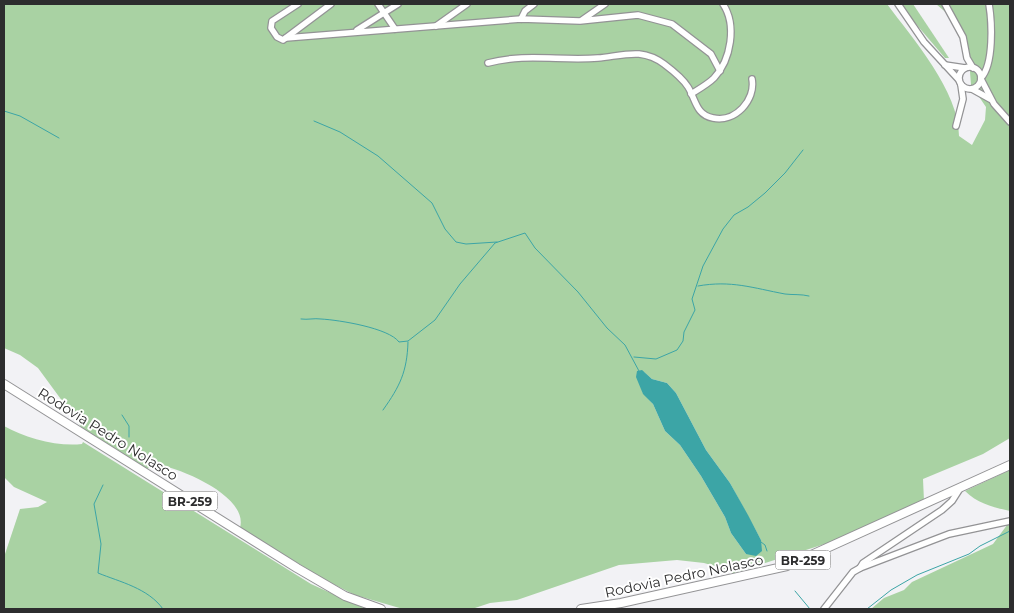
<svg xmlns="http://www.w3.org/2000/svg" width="1014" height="613" viewBox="0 0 1014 613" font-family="Montserrat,sans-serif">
	<rect width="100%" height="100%" fill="#f2f2f5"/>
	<!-- green -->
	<g fill="#a9d2a3" fill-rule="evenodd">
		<path d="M4,4H887C913,39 959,91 959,136L972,145L985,120L986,107L971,85L968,45L960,29L949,15L936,4H1010V438L983,454L923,479L924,501L831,542L731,574L732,571L704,563L677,560L619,565L517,600L490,603L472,609H403L355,595L327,581L240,528C249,496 180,468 156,464L147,469L85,432L38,368L20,355L4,348ZM644,372L652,379L667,383L676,393L706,450L730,483L761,540L746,554L731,533L725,517L701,476L680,445L665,431L653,404L643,393L637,375Z"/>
		<path d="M899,4H913L949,58H945Z"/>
		<path d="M4,426C25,438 58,447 82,444L83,442L311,584L366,609H4V557L20,509L38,507L47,502L14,487L4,477Z"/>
		<path d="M1010,470V511C993,507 978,504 965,491Z"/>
		<path d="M1010,521V609H871L884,598L904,590L912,582L993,544Z"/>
	</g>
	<!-- water -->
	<path fill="#3ca5a6" d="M642,370L652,379L667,383L676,393L706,450L730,483L748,515L761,540L762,551L756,556L746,554L731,533L725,517L701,476L680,445L665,431L653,404L643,394L636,377L637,371Z"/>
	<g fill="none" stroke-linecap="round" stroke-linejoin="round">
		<!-- stream -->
		<g stroke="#3ca5a6" stroke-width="1">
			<path d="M4,111L20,116L59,138"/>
			<path d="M314,121L340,132L378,156L432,203L445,229L456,242L466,244L497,242"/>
			<path d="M698,286C731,280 753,288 785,294C793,295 801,294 809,296"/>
			<path d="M301,319C308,320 314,318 321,319C339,320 389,328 399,342L408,341L435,320L460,284L495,243L525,233L535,248L578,292L607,328L625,345L639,371"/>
			<path d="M634,357L656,359L677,350L683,341L684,332L695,310L692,299L703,266L723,229L734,215L748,207L765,193L785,173L803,150"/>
			<path d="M383,410C400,386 407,372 408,342"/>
			<path d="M122,415L129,426V437"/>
			<path d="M103,485L94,504L101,544L98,573C120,582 148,588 163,609"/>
			<path d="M761,542L765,545L767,551"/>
			<path d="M795,591L810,609"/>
			<path d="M867,609L891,590L917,575L969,554L980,546L1010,531"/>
		</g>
		<!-- minor casing -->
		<g stroke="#939395" stroke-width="8">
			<g id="minor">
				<path d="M298,4L272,21L271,28L277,37L283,40L331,4"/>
				<path d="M378,4L395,29"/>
				<path d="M898,4L924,42L959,80"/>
				<path d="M945,4L963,37L967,58L973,68"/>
				<path d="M521,19L525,11L534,4"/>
				<path d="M582,20L605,4"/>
				<path d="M436,26L467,4"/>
				<path d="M357,30L398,4"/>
				<path d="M286,38L521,19L580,21L638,15L672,24L711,54L720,71"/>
				<path d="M488,63C524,53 561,61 598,58C611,57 626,53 639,54C648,55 656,58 664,64C672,70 683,79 688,87C696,100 696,115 713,118C735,123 756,100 752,79"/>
				<path d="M945,65L965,68"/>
				<circle cx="970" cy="78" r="11"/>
				<path d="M981,78C994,64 992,22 989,4"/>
				<path d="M981,79L994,104L1010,122"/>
				<path d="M972,89L990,99"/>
				<path d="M691,94C699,89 708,84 714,78C731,60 737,25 723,4"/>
				<path d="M956,126L963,99L961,85"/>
				<path d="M860,568L863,563L942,510L952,501L959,490"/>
				<path d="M824,609L853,572L860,568L949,534L1010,521"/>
			</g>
		</g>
		<!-- highway casing -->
		<g stroke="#939395" stroke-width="10">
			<g id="highway">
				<path d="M4,384L297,568L345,596L381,609"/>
				<path d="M581,609L621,603L787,566L1010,465"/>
			</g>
		</g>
		<!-- minor -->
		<use href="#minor" stroke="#fff" stroke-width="5.5"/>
		<!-- highway -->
		<use href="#highway" stroke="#fff" stroke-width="8"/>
	</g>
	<g text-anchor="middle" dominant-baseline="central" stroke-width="4" stroke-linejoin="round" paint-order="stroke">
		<!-- shield labels -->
		<g fill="#fff" stroke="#6c6c6d" stroke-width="1">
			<rect x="162.5" y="491.5" width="55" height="19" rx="4"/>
			<rect x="775.5" y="550.5" width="55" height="19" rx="4"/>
		</g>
		<g font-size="12" font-weight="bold" fill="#2d2d2e">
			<text x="190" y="501">BR-259</text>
			<text x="803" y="560">BR-259</text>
		</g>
		<!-- street labels -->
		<g font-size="14" fill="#2d2d2e" stroke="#fff">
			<text transform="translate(108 434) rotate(32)">Rodovia Pedro Nolasco</text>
			<text transform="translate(684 576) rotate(-12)">Rodovia Pedro Nolasco</text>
		</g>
	</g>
	<!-- border -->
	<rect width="1014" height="613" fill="none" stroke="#2d2d2e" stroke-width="10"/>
</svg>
